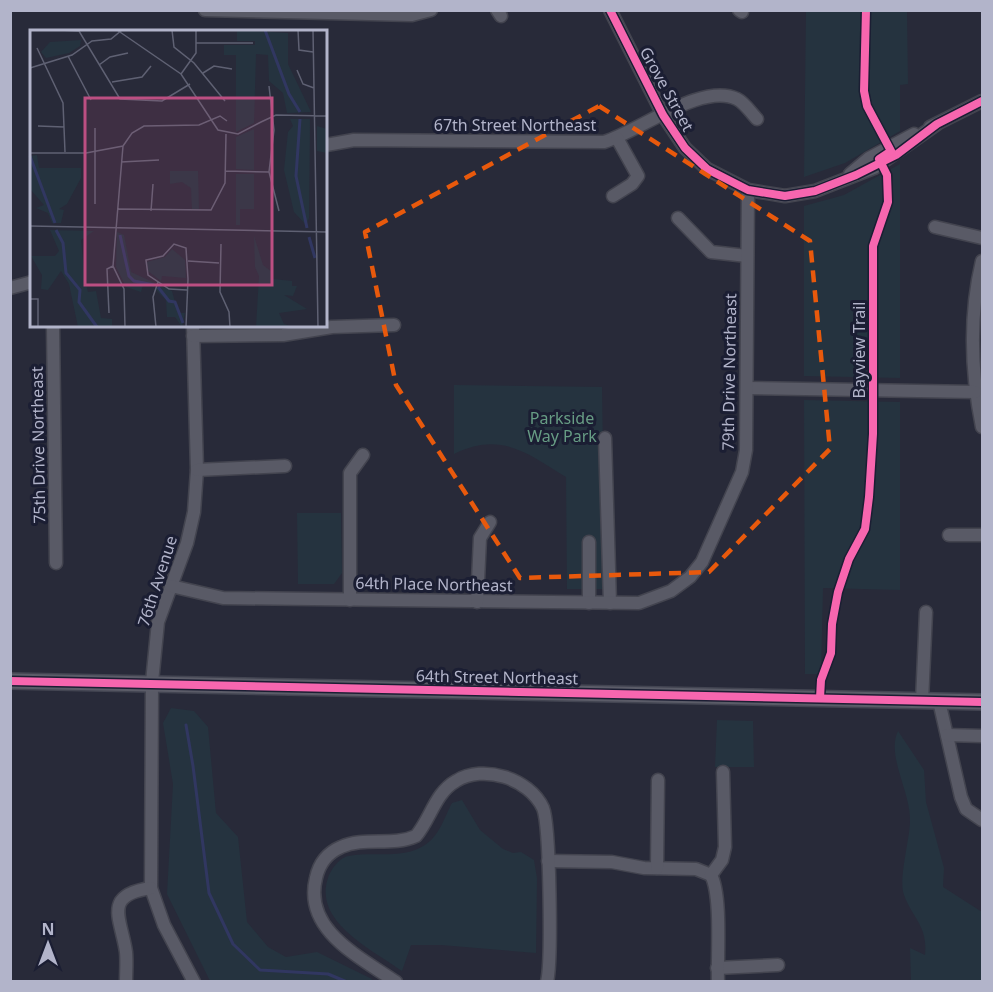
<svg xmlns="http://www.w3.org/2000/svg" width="993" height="992" viewBox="0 0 993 992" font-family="'Noto Sans',sans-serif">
	<rect width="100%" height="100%" fill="#282a39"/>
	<!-- green -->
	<g fill="#25333f">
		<path d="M806,11H907L908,84L900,85V131L845,163L804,177Z"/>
		<path d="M900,164V378L804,376V206L844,195Z"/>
		<path d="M454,385L602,387L605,589H567L566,477C527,453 501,431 454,454Z"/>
		<path d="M804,400L900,402V590L823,588L821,674H805Z"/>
		<path d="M297,513H341L342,573L334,584H298Z"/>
		<path d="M171,708L194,711L208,727L216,813L238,837L247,922L268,947L286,957L317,952L372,979L371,981H210L167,894L173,784L163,723Z"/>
		<path d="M717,720L753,721L754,767H715Z"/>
		<path d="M898,731L924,770L926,802L944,868L943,887L982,912V981H911L910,948L925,955C928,926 913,919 904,895C898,880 910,839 910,821C911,792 886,756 898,731Z"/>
		<path d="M462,800L480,830L503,849L513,853L521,852L534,860L537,878L536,953L441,945H411L402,971C373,950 313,922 328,878C331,869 340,857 349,856C375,851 402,860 425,845C440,835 444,818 452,803Z"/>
	</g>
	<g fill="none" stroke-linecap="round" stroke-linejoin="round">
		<!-- stream -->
		<path stroke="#313761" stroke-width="3" d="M186,725L193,766L209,893L233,944L260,970L328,974L347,982"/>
		<!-- minor casing -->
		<g stroke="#43444f" stroke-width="15">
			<g id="minor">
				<path d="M205,10L412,15L431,10"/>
				<path d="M497,10L501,16"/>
				<path d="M610,10L663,115L685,148L707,169L748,190L785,196L815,191L874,168L937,124"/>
				<path d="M739,10L742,12"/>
				<path d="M930,127L982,101"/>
				<path d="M326,145L354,140L604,142C640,131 702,82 737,99C745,103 751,113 757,119"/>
				<path d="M850,174L869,158L914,134"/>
				<path d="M613,196L632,184L638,176L617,138"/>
				<path d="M678,218L711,252L747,256"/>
				<path d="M935,227L982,238"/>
				<path d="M982,261C969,315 971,372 982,427"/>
				<path d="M10,288L32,282"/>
				<path d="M53,326L56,563"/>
				<path d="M193,326L197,470L194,512L187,543L158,622L152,682L151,888L164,925L194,982"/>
				<path d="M193,336L283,335L332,327L394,325"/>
				<path d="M747,388L975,392"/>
				<path d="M605,438L610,603"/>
				<path d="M197,470L285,466"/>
				<path d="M949,535H982"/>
				<path d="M589,542V603"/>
				<path d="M171,586L223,598L639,603L671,591L690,577L702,562L742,472L746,450L748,190"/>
				<path d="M350,600V473L363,455"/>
				<path d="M477,602L480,538L490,522"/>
				<path d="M922,701L926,612"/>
				<path d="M939,701L961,797L966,809L982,820"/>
				<path d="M947,735L982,736"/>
				<path d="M548,861L612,862L644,868L696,869L711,875"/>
				<path d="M657,868L658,780"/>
				<path d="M717,968L778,965"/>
				<path d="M126,982C126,972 127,962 126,952C121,918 102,895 151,888"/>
				<path d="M396,982C360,957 303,930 316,878C319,864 327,853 341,847C365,836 392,847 416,836C431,818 435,793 456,781C483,764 529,778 543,808C550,825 552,961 547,982"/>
				<path d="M718,982C717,956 722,896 711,875L722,860L725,847L723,772"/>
			</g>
		</g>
		<!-- major casing -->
		<g stroke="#434552" stroke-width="18">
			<path id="major" d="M10,681L982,702"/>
		</g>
		<!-- minor -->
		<use href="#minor" stroke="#595a66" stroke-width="12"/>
		<!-- major -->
		<use href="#major" stroke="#5b5c68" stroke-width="15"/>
		<!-- cycleway casing -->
		<g stroke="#1b1e33" stroke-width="11">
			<g id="cycleway">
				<path d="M610,10L663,115L685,148L707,169L748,190L785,196L815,191L856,175L896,155L937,124L982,101"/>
				<path d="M10,681L982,702"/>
				<path d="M820,698L821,680L831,653L832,624L838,592L849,559L865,529L869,497L873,434V246L888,202L887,175L879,159L891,151L867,106L864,91L866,10"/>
			</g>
		</g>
		<!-- cycleway -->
		<use href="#cycleway" stroke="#f766af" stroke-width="8"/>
	</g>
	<!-- marked area -->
	<path fill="none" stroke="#e8590c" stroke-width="4.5" stroke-dasharray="12 8" stroke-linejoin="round" d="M599,106L810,241L830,449L709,572L520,578L396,385L365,232Z"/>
	<g text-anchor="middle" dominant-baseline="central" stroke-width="6" stroke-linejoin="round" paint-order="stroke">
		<!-- street labels -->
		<g font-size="16" fill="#b2b4ca" stroke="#1b1e33">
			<text transform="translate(667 89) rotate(61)">Grove Street</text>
			<text x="515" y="125">67th Street Northeast</text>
			<text transform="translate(859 350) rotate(-90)">Bayview Trail</text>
			<text transform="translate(729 372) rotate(-89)">79th Drive Northeast</text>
			<text transform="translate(38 445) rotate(-91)">75th Drive Northeast</text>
			<text transform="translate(157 581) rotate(-72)">76th Avenue</text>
			<text transform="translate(434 584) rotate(1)">64th Place Northeast</text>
			<text transform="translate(497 677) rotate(1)">64th Street Northeast</text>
		</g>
		<!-- park labels -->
		<g font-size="16" fill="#679c84" stroke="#1b1e33">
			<text x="562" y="418">Parkside<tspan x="562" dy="18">Way Park</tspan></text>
		</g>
	</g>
	<!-- overview -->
	<g transform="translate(30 30)">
		<rect width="297" height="297" fill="#282a39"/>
		<path d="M207,0L258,3V34L281,82L257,83L253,63L239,51L238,25L226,24L224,93L206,102V25H194V15H225V11H207ZM51,10L50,16L39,23L16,28L11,22L20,12ZM260,89H280L279,188L276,195L264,182L254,140L258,102L263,96ZM287,96L297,99V123L287,121ZM224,99V140L206,139V107ZM7,125L9,138H51V148L37,174L29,179L34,180L31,193H22L18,183L6,178L14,175L0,159V126ZM140,141H168L169,179H162L161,158L152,152L140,154ZM206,144H224V179H210V195H206ZM20,200L64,201L51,210L55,250L58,262L66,261L71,288L82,289V297H48L39,254L31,241L18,260L11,259L12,245L1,226H25L29,221ZM87,202L94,205L101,242L125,253L123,256L113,255L111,262L96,257L86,237ZM224,206L233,235L242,242L243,249L262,251V256H267L263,266L254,265L277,279L249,283L254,294L264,297H226L229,246L225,237ZM142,219L155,230L156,248L132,246L131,251L118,241L117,232L135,227ZM129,255L142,261L148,283H155L152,297L145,287H137L136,270L126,260Z" fill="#25333f"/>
		<path fill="none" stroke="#313761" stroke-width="3" d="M235,0L259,64L270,82M270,89L266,146L277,198M0,126L25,193M26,200L33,213L36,243L50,260L49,272L67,297M90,205L99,246L104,251L124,255M279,207L285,228M128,257L139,271L145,272L153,293"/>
		<path fill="none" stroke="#5f6173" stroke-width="1.5" d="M29,0L49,1L90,69L132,71L160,54M87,0L151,44L188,100L208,104L231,92M142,0L144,17L164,33L195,71M268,0L269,20L283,22M283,0L288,297M166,13H223M7,18L33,73L35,122M38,26L61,70M69,35L80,27L98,23M0,38L42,25L62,11L81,9L92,0M267,40L273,54L284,58M173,43L184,36L202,39M151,44L166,23V0M82,52L112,47L121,36M239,56L244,100L239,142L249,181M231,92L246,85L297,86M8,96L34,97M65,98V174M93,116L83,236L94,259L95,297M0,123H56L93,116L102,103L114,96L169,95L190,86L197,91M91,132L129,130M195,141L239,142M87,179L181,180L195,153L196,104M121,181L123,154M0,196L297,202M191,214L190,262L199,282L200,297M158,231L189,233M0,269H8V297M79,283L77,239L83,236M126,297L123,267L128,252M156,297L158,249L156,218L144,214L133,226L116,230L118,245L139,259L157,260"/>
		<path fill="#bc4f82" fill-opacity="0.15" stroke="#bc4f82" stroke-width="3" d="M55,68H242V255H55Z"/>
		<rect width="297" height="297" fill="none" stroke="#b2b4ca" stroke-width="3"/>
	</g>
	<!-- border -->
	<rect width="993" height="992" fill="none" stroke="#b2b4ca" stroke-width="24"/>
	<!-- north arrow -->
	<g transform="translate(48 944)" stroke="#1b1e33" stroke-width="4.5" paint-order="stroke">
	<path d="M0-4.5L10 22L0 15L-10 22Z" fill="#b2b4ca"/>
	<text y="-9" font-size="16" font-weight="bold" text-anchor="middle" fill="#b2b4ca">N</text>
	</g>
</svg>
